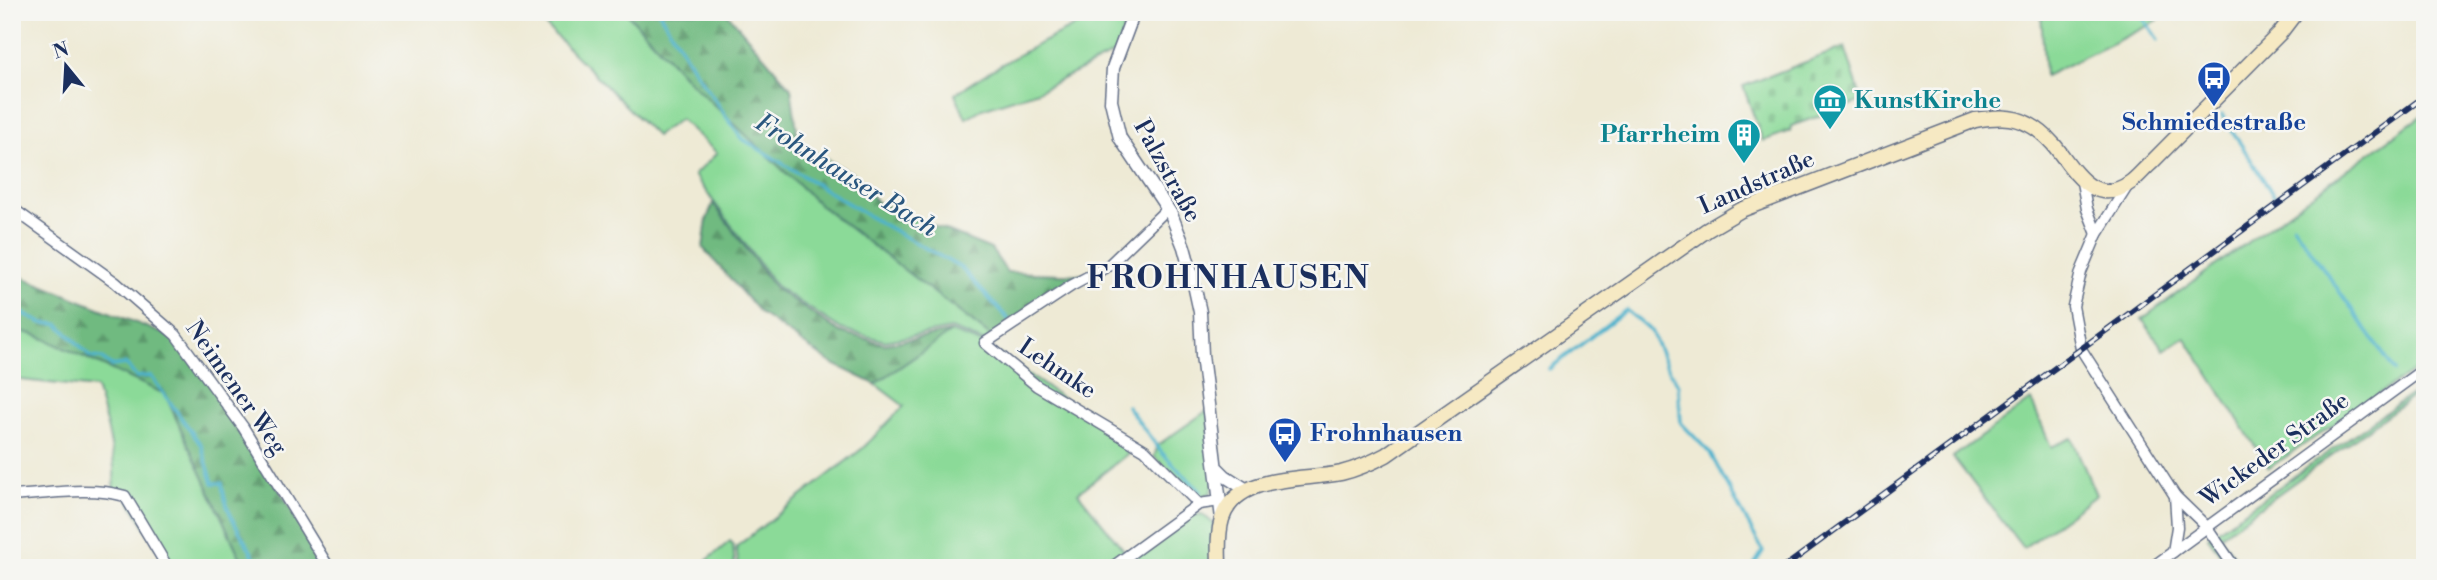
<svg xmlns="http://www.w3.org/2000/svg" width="2437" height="580" viewBox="0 0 2437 580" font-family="'Libre Bodoni',serif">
	<defs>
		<pattern id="forest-firs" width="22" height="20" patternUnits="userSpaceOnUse" patternTransform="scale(1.75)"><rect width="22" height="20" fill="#70ba80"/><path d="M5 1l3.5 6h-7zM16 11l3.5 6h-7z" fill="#5b986c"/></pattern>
		<pattern id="cemetery-stones" width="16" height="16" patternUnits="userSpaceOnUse" patternTransform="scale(1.75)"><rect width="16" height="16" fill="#8bda98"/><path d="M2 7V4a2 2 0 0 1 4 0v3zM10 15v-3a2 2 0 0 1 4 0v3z" fill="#77bb85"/></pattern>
	</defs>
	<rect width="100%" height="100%" fill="#f6f6f2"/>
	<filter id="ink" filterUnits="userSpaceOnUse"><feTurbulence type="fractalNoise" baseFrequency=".0143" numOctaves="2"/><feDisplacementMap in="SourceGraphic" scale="14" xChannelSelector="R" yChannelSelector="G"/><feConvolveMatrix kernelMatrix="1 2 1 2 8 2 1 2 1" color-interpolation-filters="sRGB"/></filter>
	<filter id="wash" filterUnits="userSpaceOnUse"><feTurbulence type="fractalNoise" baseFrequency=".00686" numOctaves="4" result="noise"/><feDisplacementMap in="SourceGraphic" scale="28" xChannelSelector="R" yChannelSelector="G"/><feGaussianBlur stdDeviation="1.57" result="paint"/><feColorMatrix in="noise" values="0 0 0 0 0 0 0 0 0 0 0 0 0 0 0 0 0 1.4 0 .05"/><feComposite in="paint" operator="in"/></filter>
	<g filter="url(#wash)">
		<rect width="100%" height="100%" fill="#eeead5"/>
		<!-- green -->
		<g fill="#8bda98" stroke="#53847b" stroke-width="2">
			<path d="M532,12H626L689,81L821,206L992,337L985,342L951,329L885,341L841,329L777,287L694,175L717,153L680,119L656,136Z"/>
			<path d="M1105,12H1130L1115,53L1038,91L982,109L966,118L955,94C1002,61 1053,36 1105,12Z"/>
			<path d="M2041,12H2155L2158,21L2045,76Z"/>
			<path d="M2425,113V363L2269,468L2185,337L2164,350L2142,319Z"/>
			<path d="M12,329L36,335L165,394L245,568H169L126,495L112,491C120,467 104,414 96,388L12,379Z"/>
			<path d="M951,332L984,344L1135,448L1078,493L1128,555L1109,568H739L736,547L863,448L904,406L875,384Z"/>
			<path d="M2410,395L2412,397L2220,536L2243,568H2231L2208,537Z"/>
			<path d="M2031,400L2051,447L2072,438L2096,495L2023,548L1953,457Z"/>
			<path d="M1208,410L1214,484L1211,493L1200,497L1154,457L1158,445Z"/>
			<path d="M1202,514L1214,524V568H1117L1190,516Z"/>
			<path d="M730,541L733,544L735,568H698Z"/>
		</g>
		<!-- forest -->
		<g fill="url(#forest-firs)" stroke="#46746f" stroke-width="2">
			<path d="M626,12H726L791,88L799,144L853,174L878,203L991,249L1007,272L1085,275L992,337L821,206L689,81Z"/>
			<path d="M713,203L775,288L840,332L885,344L951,332L875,384L831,363L760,313L703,248L707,219Z"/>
			<path d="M12,273L179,340L241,427L327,568H245L165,394L36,335L12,329Z"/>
		</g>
		<!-- cemetery -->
		<path fill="url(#cemetery-stones)" stroke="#53847b" stroke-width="2" d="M1845,47L1862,101L1791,126L1790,131L1763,141L1743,86Z"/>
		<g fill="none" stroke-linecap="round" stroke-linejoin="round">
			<!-- stream -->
			<g stroke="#4eb3cd" stroke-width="3.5">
				<path d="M659,12L695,71L741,138L875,220L961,268L1009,320"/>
				<path d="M2139,12L2158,40"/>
				<path d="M2222,115L2274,196"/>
				<path d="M2293,225L2395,371"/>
				<path d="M12,314L22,313L42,323L58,324L91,357L101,358L111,366L126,364L136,377L151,376L201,445L213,483H222C225,516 246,539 260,568"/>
				<path d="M1549,369L1626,310L1651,331L1666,365L1678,384L1681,423L1710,453L1763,551L1752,568"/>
				<path d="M2416,398L2425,410"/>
				<path d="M1127,406L1162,453L1200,491"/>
			</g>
		</g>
	</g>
	<g filter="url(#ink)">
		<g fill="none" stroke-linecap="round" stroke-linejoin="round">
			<!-- minor casing -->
			<g stroke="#657088" stroke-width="13">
				<g id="minor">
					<path d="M2082,182L2087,209L2097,234"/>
					<path d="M2130,182L2097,234L2081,272L2073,306L2081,349L2175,496L2206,526L2235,568"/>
					<path d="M12,208L115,282L176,335L243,427L329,568"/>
					<path d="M1167,209L1108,266L1071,286L985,343L1037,386L1145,450L1199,504"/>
					<path d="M12,496C48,494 90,486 125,496L168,568"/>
					<path d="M2173,552L2177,527L2175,496"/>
					<path d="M1111,568L1199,504L1220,501"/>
					<path d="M2151,568L2425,368"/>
				</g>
			</g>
			<!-- tertiary casing -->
			<g stroke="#657088" stroke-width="15">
				<g id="tertiary">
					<path d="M1134,12L1113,68L1111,101L1120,138L1171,214L1184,247L1193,280L1200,312L1202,355L1222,519"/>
					<path d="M1218,469L1225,476L1247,490"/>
				</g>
			</g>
			<!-- secondary casing -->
			<g stroke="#657088" stroke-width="17">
				<path id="secondary" d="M1219,568C1219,552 1217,535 1222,519C1236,473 1303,481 1341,473C1357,469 1371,463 1386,455L1707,230L1741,210L1975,120C1993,117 2012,115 2028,124C2038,129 2047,137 2054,145C2073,168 2093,210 2131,182C2138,177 2144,169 2151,163L2280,33L2296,12"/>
			</g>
			<!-- minor -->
			<use href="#minor" stroke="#fff" stroke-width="10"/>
			<!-- tertiary -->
			<use href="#tertiary" stroke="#fff" stroke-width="12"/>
			<!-- secondary -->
			<use href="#secondary" stroke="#f6e9c3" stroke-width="14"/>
			<!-- rail casing -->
			<g stroke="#1b2f5e" stroke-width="6">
				<path id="rail" d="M1783,568L2425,96"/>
			</g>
			<!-- rail -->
			<use href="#rail" stroke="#f6f6f2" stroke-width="3.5" stroke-dasharray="10" stroke-linecap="butt"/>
		</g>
	</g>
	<!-- icons -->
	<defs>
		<g id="bus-pin" transform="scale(1.75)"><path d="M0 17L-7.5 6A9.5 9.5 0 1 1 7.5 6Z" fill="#1a4fb4" stroke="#f6f6f2"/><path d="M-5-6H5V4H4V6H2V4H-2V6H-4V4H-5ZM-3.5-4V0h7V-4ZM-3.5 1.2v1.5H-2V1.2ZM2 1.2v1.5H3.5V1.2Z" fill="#fff"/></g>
		<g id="museum-pin" transform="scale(1.75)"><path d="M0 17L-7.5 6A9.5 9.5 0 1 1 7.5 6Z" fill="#0f9aa8" stroke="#f6f6f2"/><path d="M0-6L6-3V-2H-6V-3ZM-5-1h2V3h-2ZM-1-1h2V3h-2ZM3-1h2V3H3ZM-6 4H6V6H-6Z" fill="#fff"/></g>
		<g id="building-pin" transform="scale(1.75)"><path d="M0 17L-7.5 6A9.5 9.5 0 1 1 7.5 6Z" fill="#0f9aa8" stroke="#f6f6f2"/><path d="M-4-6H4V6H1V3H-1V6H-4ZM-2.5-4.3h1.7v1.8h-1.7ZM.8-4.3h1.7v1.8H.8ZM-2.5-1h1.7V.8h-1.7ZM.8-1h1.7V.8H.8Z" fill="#fff"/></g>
	</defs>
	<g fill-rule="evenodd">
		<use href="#bus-pin" x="2214" y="78"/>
		<use href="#museum-pin" x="1830" y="101"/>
		<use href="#building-pin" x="1744" y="135"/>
		<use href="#bus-pin" x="1285" y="434"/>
	</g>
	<g text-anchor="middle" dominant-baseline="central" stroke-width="5" stroke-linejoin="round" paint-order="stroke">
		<!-- culture labels -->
		<g font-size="24" font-weight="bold" fill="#0d838f" stroke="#f6f6f2" text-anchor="start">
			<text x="1854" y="101">KunstKirche</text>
			<text x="1720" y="135" text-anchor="end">Pfarrheim</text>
		</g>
		<!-- transit labels -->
		<g font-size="24" font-weight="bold" fill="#164399" stroke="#f6f6f2">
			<text x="2214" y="123">Schmiedestraße</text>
			<text x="1310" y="434" text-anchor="start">Frohnhausen</text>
		</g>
		<!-- street labels -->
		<g font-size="24" fill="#1b2f5e" stroke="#f6f6f2">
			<text transform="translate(1167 171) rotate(61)">Palzstraße</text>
			<text transform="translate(1757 183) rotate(-24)">Landstraße</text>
			<text transform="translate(1057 369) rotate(34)">Lehmke</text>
			<text transform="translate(236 388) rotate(55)">Neimener Weg</text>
			<text transform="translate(2275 450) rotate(-36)">Wickeder Straße</text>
		</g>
		<!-- water labels -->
		<g font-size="26" font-style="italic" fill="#2a577f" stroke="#f6f6f2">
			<text transform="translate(846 175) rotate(32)">Frohnhauser Bach</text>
		</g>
		<!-- district labels -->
		<g font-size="32" font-weight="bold" letter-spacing="2" fill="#1b2f5e" stroke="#f6f6f2">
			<text x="1229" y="278">FROHNHAUSEN</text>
		</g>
	</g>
	<!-- margin -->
	<rect width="2437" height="580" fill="none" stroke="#f6f6f2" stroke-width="42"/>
	<!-- north arrow -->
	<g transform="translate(66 66) rotate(342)" stroke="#f6f6f2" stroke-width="5" paint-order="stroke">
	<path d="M0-5L12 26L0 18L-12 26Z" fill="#1b2f5e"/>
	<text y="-10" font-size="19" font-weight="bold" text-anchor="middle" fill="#1b2f5e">N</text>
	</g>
</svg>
